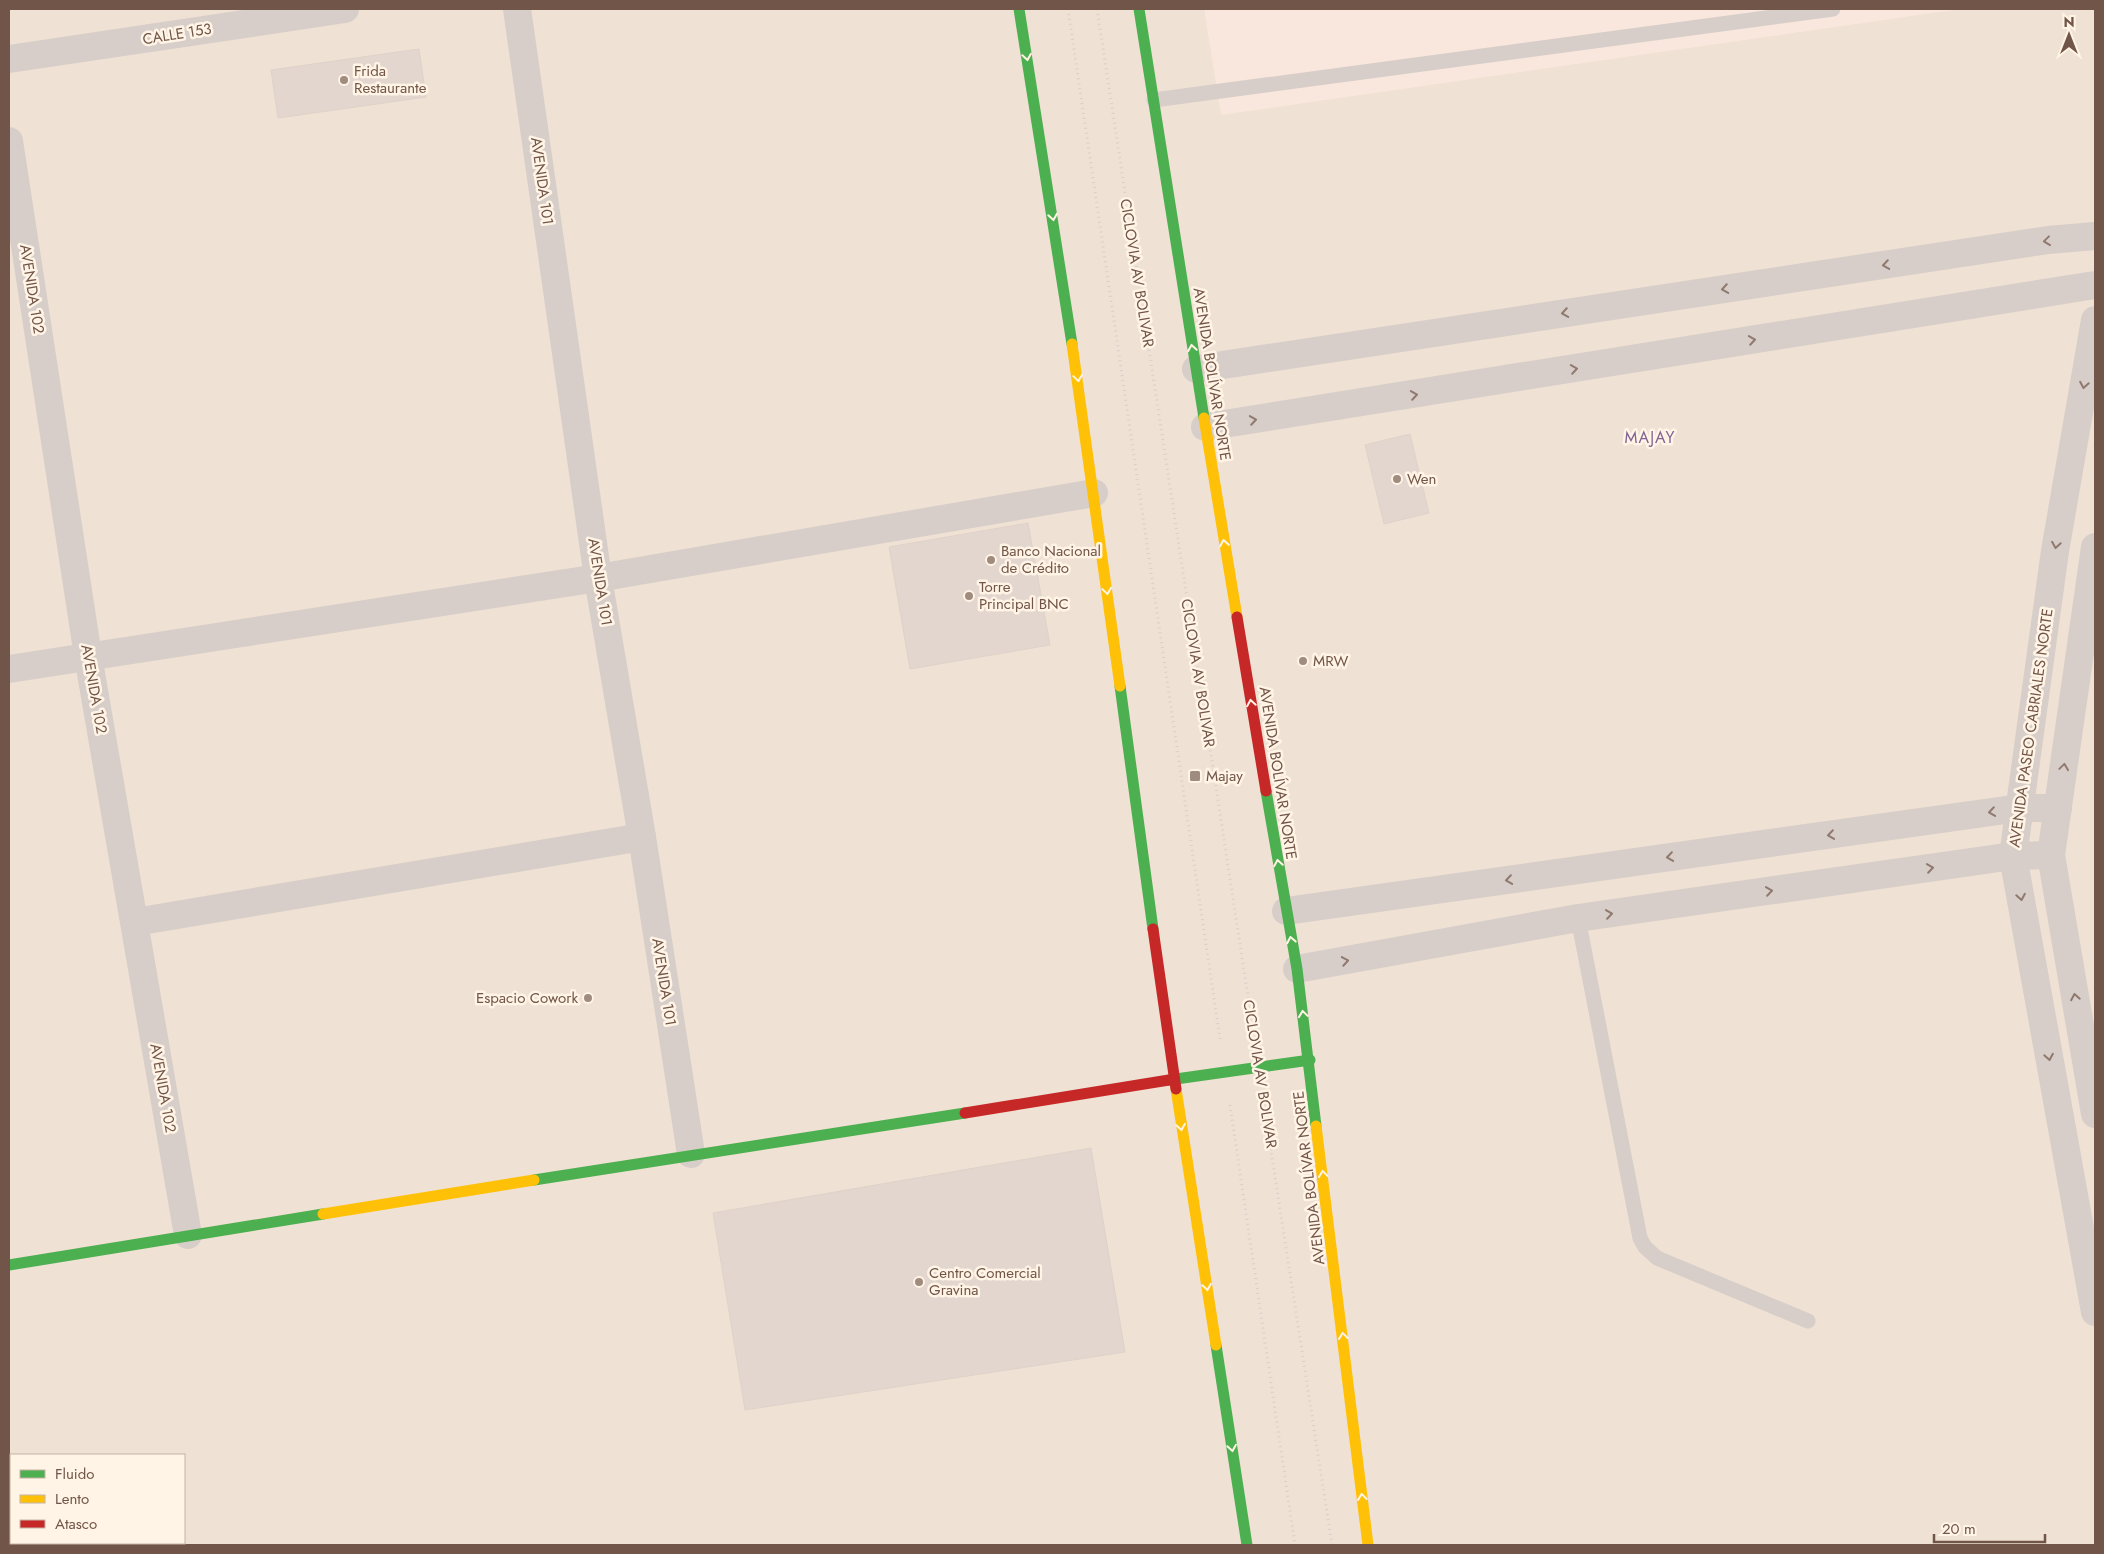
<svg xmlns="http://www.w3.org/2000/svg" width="2104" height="1554" viewBox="0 0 2104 1554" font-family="Jost,sans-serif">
	<rect width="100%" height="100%" fill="#f6efe6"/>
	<!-- residential -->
	<path fill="#efe1d3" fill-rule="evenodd" d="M9,9H2095V1545H9ZM11,1455H184V1543H11Z"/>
	<!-- commercial -->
	<path fill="#f9e6dc" d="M1204,9H1961L1221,115Z"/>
	<!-- building -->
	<g fill="#e2d6ce" stroke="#ded2c9">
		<path d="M419,49L426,97L278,118L271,70Z"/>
		<path d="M1410,434L1429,513L1384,524L1365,445Z"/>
		<path d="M1028,523L1050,645L910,669L889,547Z"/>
		<path d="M1091,1148L1125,1352L745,1410L713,1213Z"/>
	</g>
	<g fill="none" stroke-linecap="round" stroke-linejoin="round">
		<!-- path -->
		<g stroke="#d9cfcb" stroke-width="3" stroke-dasharray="1 4" stroke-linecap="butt">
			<path d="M1068,9L1220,1039"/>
			<path d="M1097,9L1254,1036"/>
			<path d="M1263,1099L1332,1545"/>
			<path d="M1230,1105L1295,1545"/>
		</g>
		<!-- lane -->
		<g stroke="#d7cec9" stroke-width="15">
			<path d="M1154,100L1833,9"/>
			<path d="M1578,918L1640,1238L1645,1247L1657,1258L1808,1321"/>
		</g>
		<!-- street -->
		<g stroke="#d7cec9" stroke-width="28">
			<path d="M517,9L598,578L642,837L691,1154"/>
			<path d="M9,59L345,9"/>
			<path d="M9,141L88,656L188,1235"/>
			<path d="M2095,320L2055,551L2013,856L2095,1312"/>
			<path d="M1196,369L2048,240L2095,236"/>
			<path d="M1205,427L2095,285"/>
			<path d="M2095,547L2051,855L2095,1114"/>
			<path d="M9,669L598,578L1094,493"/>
			<path d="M1286,911L2020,808H2058"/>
			<path d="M135,922L642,837"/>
			<path d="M1297,969L1578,918L2013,856L2051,855"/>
		</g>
		<!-- fast -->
		<g stroke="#4caf50" stroke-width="11">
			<path d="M1019,9L1072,344"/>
			<path d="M1139,9L1204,418"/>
			<path d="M1120,686L1153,929"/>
			<path d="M1266,791L1297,969L1316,1126"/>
			<path d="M1169,1080L1310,1060"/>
			<path d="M534,1180L965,1113"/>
			<path d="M9,1265L323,1214"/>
			<path d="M1216,1345L1247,1545"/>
		</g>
		<!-- slow -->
		<g stroke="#ffc107" stroke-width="11">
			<path d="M1072,344L1120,686"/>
			<path d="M1204,418L1237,617"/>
			<path d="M1176,1089L1216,1345"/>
			<path d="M1316,1126L1368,1545"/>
			<path d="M323,1214L534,1180"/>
		</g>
		<!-- jam -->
		<g stroke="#c62828" stroke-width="11">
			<path d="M1237,617L1266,791"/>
			<path d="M1153,929L1176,1089"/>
			<path d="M965,1113L1169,1080"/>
		</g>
	</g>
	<!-- one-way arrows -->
	<defs><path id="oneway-chevron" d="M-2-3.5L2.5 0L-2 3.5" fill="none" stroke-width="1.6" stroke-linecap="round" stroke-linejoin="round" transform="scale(1.25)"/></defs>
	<g stroke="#fff4e5">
		<use href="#oneway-chevron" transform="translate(1027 57) rotate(81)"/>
		<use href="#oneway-chevron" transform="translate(1053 217) rotate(81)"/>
		<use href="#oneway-chevron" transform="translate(1192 348) rotate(-99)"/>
		<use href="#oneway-chevron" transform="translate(1078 378) rotate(82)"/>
		<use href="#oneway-chevron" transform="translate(1224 543) rotate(-99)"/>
		<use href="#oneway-chevron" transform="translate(1107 591) rotate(82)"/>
		<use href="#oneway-chevron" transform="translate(1251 703) rotate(-99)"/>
		<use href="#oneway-chevron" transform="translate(1278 863) rotate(-99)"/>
		<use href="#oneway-chevron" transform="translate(1291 940) rotate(-101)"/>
		<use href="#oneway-chevron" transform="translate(1303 1014) rotate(-98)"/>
		<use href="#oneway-chevron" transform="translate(1181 1127) rotate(81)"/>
		<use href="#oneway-chevron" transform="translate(1323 1174) rotate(-97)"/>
		<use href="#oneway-chevron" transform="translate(1207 1287) rotate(81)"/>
		<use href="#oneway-chevron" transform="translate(1343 1336) rotate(-97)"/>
		<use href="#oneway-chevron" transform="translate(1232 1448) rotate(81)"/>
		<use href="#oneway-chevron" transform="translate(1362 1497) rotate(-97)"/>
	</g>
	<g stroke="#90796f">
		<use href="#oneway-chevron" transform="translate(2047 241) rotate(173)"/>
		<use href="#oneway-chevron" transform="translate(1886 265) rotate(171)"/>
		<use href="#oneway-chevron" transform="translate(1725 289) rotate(171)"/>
		<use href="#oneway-chevron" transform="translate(1565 313) rotate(171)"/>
		<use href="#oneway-chevron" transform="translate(1752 340) rotate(-9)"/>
		<use href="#oneway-chevron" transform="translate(1574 369) rotate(-9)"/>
		<use href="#oneway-chevron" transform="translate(2084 385) rotate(100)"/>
		<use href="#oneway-chevron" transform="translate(1414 395) rotate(-9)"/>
		<use href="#oneway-chevron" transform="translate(1253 420) rotate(-9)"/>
		<use href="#oneway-chevron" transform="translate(2056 545) rotate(99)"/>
		<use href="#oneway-chevron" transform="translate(2064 767) rotate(-82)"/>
		<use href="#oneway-chevron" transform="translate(1992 812) rotate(172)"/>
		<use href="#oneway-chevron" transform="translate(1831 835) rotate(172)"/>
		<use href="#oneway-chevron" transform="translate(1670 857) rotate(172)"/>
		<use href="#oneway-chevron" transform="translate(1930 868) rotate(-8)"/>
		<use href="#oneway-chevron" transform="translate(1509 880) rotate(172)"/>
		<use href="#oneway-chevron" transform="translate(1769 891) rotate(-8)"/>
		<use href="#oneway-chevron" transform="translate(2021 897) rotate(80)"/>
		<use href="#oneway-chevron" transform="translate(1609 914) rotate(-8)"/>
		<use href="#oneway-chevron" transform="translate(1345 961) rotate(-10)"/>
		<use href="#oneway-chevron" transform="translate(2075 997) rotate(-100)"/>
		<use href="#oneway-chevron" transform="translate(2049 1057) rotate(80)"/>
	</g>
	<!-- markers -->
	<g fill="#a08b7f" stroke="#fff4e5" stroke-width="2">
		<circle cx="344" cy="80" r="5"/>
		<circle cx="1397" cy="479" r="5"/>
		<circle cx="991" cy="560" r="5"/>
		<circle cx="969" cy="596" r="5"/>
		<circle cx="1303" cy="661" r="5"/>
		<rect x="1189" y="770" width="12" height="12" rx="2.5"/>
		<circle cx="588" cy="998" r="5"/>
		<circle cx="919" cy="1282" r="5"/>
	</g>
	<g text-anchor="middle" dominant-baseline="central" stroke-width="5" stroke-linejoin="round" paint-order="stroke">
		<!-- street labels -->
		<g font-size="15" fill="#715548" stroke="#fff4e5">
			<text transform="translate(177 34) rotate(-9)">CALLE 153</text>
			<text transform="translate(542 181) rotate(82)">AVENIDA 101</text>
			<text transform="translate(1137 273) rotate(81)">CICLOVIA AV BOLIVAR</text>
			<text transform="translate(32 289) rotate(81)">AVENIDA 102</text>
			<text transform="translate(1212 374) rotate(81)">AVENIDA BOLÍVAR NORTE</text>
			<text transform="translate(600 582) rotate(81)">AVENIDA 101</text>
			<text transform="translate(1198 673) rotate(81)">CICLOVIA AV BOLIVAR</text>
			<text transform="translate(94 689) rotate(80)">AVENIDA 102</text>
			<text transform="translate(2031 728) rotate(-82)">AVENIDA PASEO CABRIALES NORTE</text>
			<text transform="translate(1278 773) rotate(81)">AVENIDA BOLÍVAR NORTE</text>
			<text transform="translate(664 982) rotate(81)">AVENIDA 101</text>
			<text transform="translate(1260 1074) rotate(81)">CICLOVIA AV BOLIVAR</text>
			<text transform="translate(163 1088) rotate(80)">AVENIDA 102</text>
			<text transform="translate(1309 1178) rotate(-97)">AVENIDA BOLÍVAR NORTE</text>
		</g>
		<!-- poi labels -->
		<g font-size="15" fill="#715548" stroke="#fff4e5" text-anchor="start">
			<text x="354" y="71">Frida<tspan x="354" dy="17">Restaurante</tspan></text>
			<text x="1407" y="479">Wen</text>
			<text x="1001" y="551">Banco Nacional<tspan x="1001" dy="17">de Crédito</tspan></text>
			<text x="979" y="587">Torre<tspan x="979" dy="17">Principal BNC</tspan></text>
			<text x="1313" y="661">MRW</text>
			<text x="1206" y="776">Majay</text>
			<text x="578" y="998" text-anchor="end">Espacio Cowork</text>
			<text x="929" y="1273">Centro Comercial<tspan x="929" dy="17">Gravina</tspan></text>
		</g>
		<!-- neighbourhood labels -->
		<g font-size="16" letter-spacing="1" fill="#826395" stroke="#fff4e5">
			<text x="1650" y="437">MAJAY</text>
		</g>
	</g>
	<!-- border -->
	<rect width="2104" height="1554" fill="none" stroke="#715548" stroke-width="20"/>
	<!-- legend -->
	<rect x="10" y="1454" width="175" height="90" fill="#fff4e5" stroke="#c6b4a6"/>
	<rect x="20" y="1470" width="25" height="8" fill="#4caf50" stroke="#c6b4a6"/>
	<text x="55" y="1479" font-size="15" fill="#715548">Fluido</text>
	<rect x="20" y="1495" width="25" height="8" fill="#ffc107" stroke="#c6b4a6"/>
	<text x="55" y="1504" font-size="15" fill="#715548">Lento</text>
	<rect x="20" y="1520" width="25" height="8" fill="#c62828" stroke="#c6b4a6"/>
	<text x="55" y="1529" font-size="15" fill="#715548">Atasco</text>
	<!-- north arrow -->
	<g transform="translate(2069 35)" stroke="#fff4e5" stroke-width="4" paint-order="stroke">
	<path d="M0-4L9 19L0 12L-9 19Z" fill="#715548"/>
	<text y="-8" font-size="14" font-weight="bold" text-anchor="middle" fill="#715548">N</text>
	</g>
	<!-- scale -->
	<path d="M1934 1534v8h111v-8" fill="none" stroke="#715548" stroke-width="2.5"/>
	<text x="1942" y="1534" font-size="15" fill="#715548" stroke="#fff4e5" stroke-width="4" paint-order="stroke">20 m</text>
</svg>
